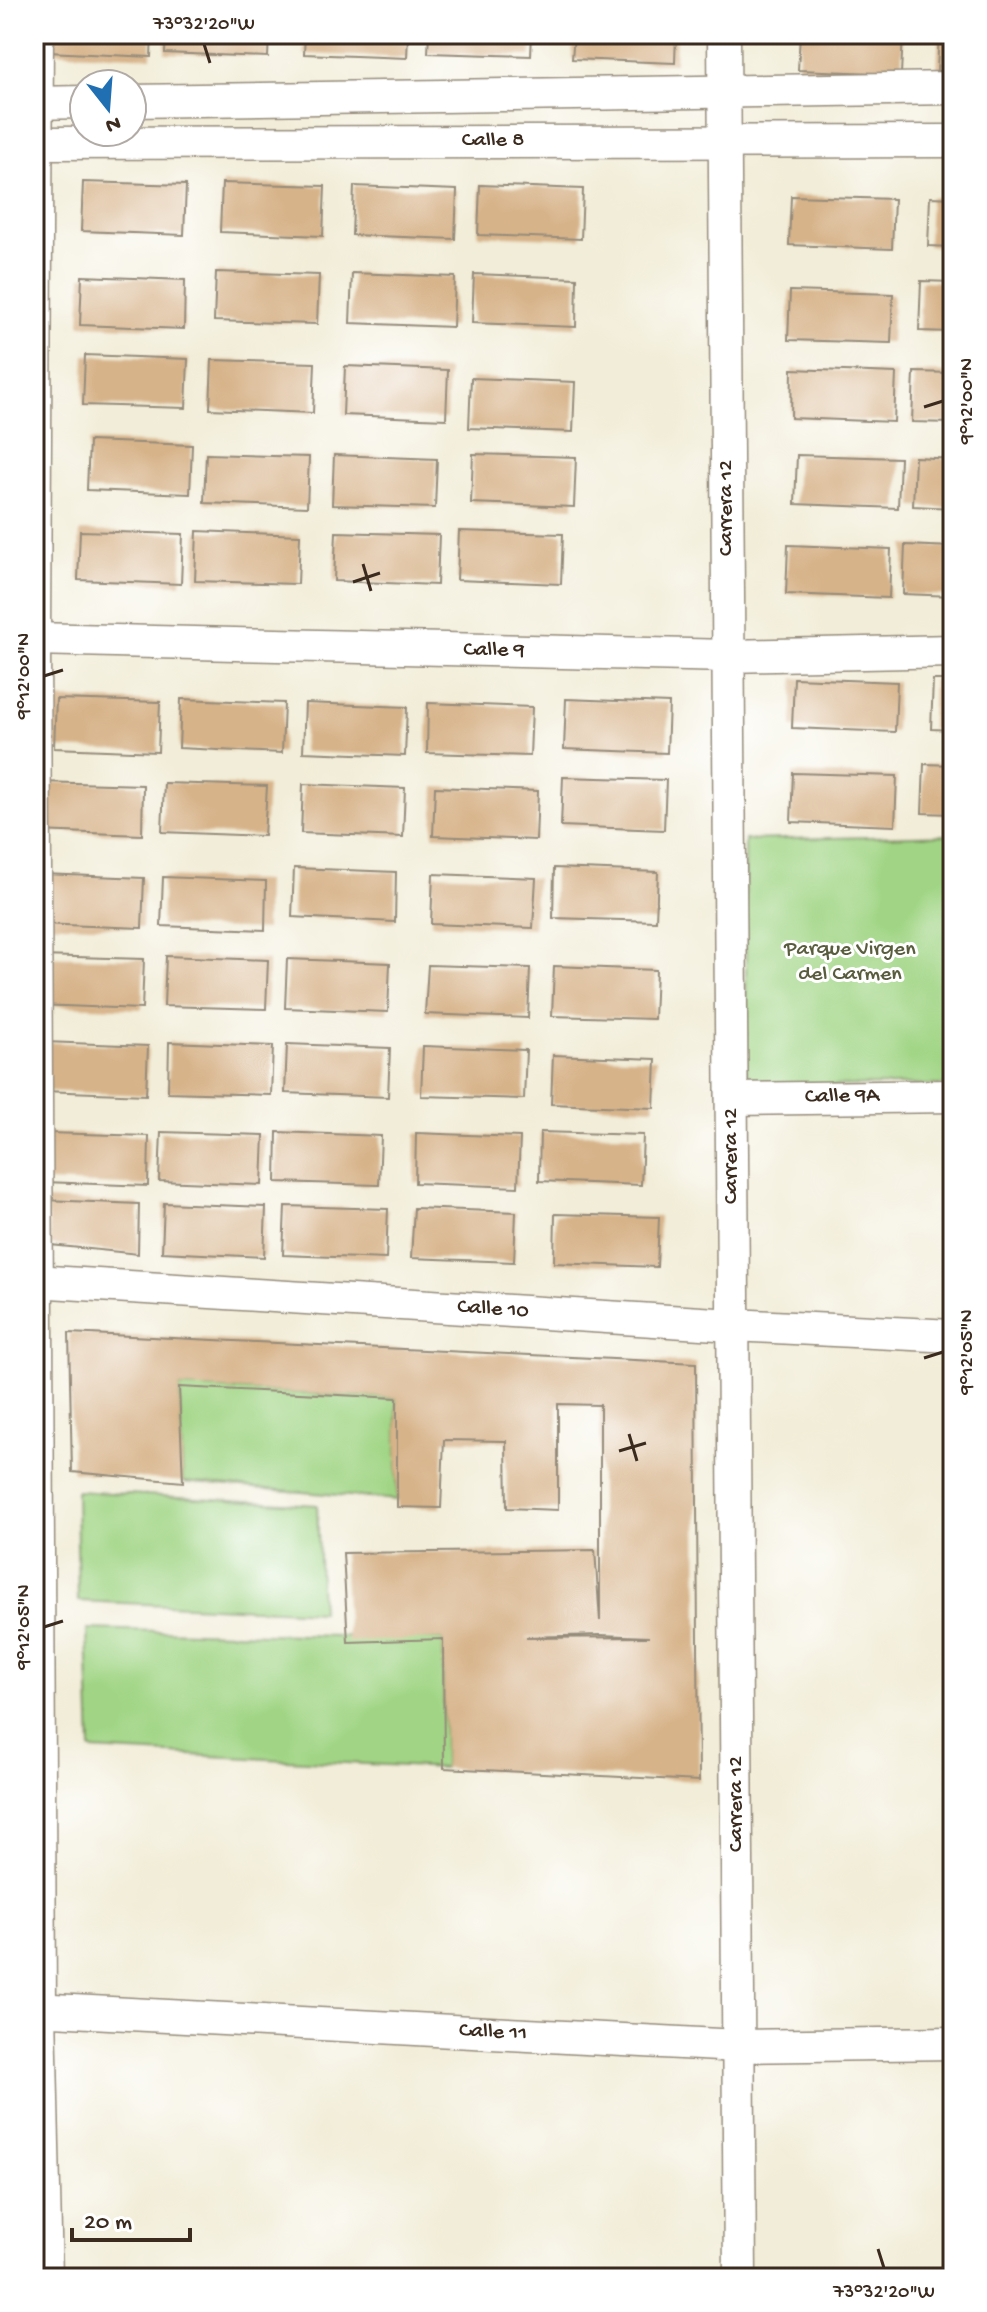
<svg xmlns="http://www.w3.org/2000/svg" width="987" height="2312" viewBox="0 0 987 2312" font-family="'Gochi Hand',sans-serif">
	<rect width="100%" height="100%" fill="#fff"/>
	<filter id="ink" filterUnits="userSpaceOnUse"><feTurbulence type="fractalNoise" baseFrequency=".0125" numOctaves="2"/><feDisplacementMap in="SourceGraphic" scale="16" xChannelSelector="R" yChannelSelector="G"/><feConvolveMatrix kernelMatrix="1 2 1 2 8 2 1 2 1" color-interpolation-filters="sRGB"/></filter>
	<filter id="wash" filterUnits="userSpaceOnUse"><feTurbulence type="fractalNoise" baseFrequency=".006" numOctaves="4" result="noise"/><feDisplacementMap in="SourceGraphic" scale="32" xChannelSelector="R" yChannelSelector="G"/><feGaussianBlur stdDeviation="1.8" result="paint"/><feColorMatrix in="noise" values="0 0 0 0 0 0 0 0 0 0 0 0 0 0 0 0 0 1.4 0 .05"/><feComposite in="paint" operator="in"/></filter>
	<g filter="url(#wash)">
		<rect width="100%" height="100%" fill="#f2edd8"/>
		<!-- green -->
		<g fill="#a1d585" stroke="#6e8052" stroke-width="2">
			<path d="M953,835V1085L747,1086L745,840Z"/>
			<path d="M179,1387L397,1398V1500L183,1482Z"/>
			<path d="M76,1491L317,1505L321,1612L78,1601Z"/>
			<path d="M87,1629L443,1639L444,1768L91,1750Z"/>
		</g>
		<g id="blocks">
			<!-- building -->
			<g fill="#d7b389" fill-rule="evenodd">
				<path d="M49,34H152L151,57L48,52Z"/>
				<path d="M166,34H269L268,57L165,53Z"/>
				<path d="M305,34H408L407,58L304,54Z"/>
				<path d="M429,34H532L531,56L428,53Z"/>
				<path d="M574,34H676L675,63L572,59Z"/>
				<path d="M800,34H903L901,74L798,70Z"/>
				<path d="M939,34H953V71H937Z"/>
				<path d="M83,182L186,185L184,235L81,231Z"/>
				<path d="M222,183L325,186L323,236L220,232Z"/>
				<path d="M480,185L583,189L581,239L478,235Z"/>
				<path d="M354,186L457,190L455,239L352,235Z"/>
				<path d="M791,196L894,199L892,249L789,245Z"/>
				<path d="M930,197L953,198V247L928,246Z"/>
				<path d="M216,272L319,275L317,324L214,321Z"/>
				<path d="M352,273L455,277L453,327L350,323Z"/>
				<path d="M474,274L577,278L576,327L472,323Z"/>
				<path d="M82,276L185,280L184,329L80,325Z"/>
				<path d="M921,281L953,282V332L919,331Z"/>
				<path d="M790,291L893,294L891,343L788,340Z"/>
				<path d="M85,355L188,359L186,408L83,405Z"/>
				<path d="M212,360L315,363L313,413L210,409Z"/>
				<path d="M345,366L448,370L446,419L343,415Z"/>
				<path d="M792,369L896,373L894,422L791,418Z"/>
				<path d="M914,372L953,373V423L912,422Z"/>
				<path d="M471,378L575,382L573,432L469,428Z"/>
				<path d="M89,441L192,445L190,494L87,490Z"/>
				<path d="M206,454L309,457L307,507L204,503Z"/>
				<path d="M473,454L576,457L574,507L471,503Z"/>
				<path d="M334,455L437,459L435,508L332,505Z"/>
				<path d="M797,455L900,458L898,508L795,504Z"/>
				<path d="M915,457L953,459V508L913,506Z"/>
				<path d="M80,531L183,534L181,584L78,580Z"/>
				<path d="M197,531L300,535L298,584L195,581Z"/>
				<path d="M459,531L563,534L561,584L457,580Z"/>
				<path d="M336,532L439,535L437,585L334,581Z"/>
				<path d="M788,545L891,549L889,598L786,594Z"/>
				<path d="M905,545L953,547V596L903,594Z"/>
				<path d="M794,678L897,682L895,732L792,728Z"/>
				<path d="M933,680H953V730L931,729Z"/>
				<path d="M56,699L160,702L158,752L54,748Z"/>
				<path d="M181,699L284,703L282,753L179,748Z"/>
				<path d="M566,699L669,703L667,753L564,749Z"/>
				<path d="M305,703L407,707L405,756L303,752Z"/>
				<path d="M428,703L532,707L530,756L427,753Z"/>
				<path d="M924,764L953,765V814L922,813Z"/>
				<path d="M793,773L897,776L895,826L791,822Z"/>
				<path d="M563,777L666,780L664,830L561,826Z"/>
				<path d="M40,782L143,785L142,835L38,831Z"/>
				<path d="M164,783L267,786L264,836L162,832Z"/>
				<path d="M303,784L405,788L403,837L301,833Z"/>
				<path d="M435,787L538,791L536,840L433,836Z"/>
				<path d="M294,868L396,872L395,922L292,917Z"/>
				<path d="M554,868L658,872L656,921L553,918Z"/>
				<path d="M41,874L144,878L142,928L39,924Z"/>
				<path d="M433,874L536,878L533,928L431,924Z"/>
				<path d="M163,877L266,881L265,930L161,926Z"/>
				<path d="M40,956L144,959L142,1009L38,1005Z"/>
				<path d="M166,956L268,960L266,1009L164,1006Z"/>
				<path d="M287,959L390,963L388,1012L285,1008Z"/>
				<path d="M428,965L530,968L528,1018L425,1014Z"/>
				<path d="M554,966L656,970L654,1019L552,1016Z"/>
				<path d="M45,1042L148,1046L146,1095L43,1091Z"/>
				<path d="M169,1042L273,1046L271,1095L168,1092Z"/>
				<path d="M287,1044L390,1048L388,1097L285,1093Z"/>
				<path d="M423,1046L526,1050L524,1099L421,1096Z"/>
				<path d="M553,1055L656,1059L654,1108L551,1104Z"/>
				<path d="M161,1132L264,1135L262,1185L159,1181Z"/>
				<path d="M277,1132L381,1136L379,1185L276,1182Z"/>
				<path d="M540,1132L643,1135L641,1185L539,1181Z"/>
				<path d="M47,1133L149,1136L148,1186L45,1182Z"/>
				<path d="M416,1133L520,1137L518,1187L415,1183Z"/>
				<path d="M46,1200L139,1204L138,1254L51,1245Z"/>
				<path d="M164,1203L266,1207L264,1257L162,1252Z"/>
				<path d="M285,1206L388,1209L386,1259L283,1255Z"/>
				<path d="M414,1208L516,1212L514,1262L411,1258Z"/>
				<path d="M555,1214L659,1217L657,1267L554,1263Z"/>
				<path d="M69,1333L696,1363L699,1781L444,1768L443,1639L348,1642L343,1553L595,1550L600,1621V1405L558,1404V1510L507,1508L506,1441L444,1440L441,1508L397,1507V1398L179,1387L183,1482L72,1472ZM600,1635L649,1637L527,1638V1637Z"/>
			</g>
		</g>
	</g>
	<g filter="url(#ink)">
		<use href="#blocks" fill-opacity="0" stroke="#968c7b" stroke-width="2"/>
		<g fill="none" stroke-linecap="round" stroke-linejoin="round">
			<!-- street casing -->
			<g stroke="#968c7b" stroke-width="35">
				<g id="street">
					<path d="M37,34L34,639L40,2010L46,2278"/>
					<path d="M724,34L740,2278"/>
					<path d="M132,101L953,88"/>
					<path d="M34,103L84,102"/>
					<path d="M34,143L953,141"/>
					<path d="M34,639L729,656L953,651"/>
					<path d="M732,1099L953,1096"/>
					<path d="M34,1281L733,1325L953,1336"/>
					<path d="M34,2009L738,2046L953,2043"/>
				</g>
			</g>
			<!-- street -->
			<use href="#street" stroke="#fff" stroke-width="32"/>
		</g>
	</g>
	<!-- ticks -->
	<path fill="none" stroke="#3b2a1e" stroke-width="3" d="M204,44L210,63M924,407L943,401M363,564L371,591M353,582L380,573M44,676L63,670M924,1358L943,1352M629,1434L637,1461M619,1451L646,1443M44,1627L63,1621M878,2249L884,2268"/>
	<g text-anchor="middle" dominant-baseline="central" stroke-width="6" stroke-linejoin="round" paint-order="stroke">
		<!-- street labels -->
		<g font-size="22" fill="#3b2a1e" stroke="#fff">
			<text x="493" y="141">Calle 8</text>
			<text transform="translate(727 508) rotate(-90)">Carrera 12</text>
			<text transform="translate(494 651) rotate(1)">Calle 9</text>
			<text transform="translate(842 1097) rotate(-1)">Calle 9A</text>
			<text transform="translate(732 1156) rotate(-90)">Carrera 12</text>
			<text transform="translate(493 1310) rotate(4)">Calle 10</text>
			<text transform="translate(737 1804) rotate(-90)">Carrera 12</text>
			<text transform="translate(493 2033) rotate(3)">Calle 11</text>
		</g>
		<!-- park labels -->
		<g font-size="22" fill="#5a5d3d" stroke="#fff">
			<text x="850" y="950">Parque Virgen<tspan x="850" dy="25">del Carmen</tspan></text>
		</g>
	</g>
	<!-- margin -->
	<rect width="987" height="2312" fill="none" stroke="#fff" stroke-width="88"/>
	<!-- north arrow -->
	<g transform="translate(108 108) rotate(163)"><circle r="38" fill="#ffffff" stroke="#b1aaa5" stroke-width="2"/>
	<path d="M0-6L14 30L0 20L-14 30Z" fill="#1f6fb2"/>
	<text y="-12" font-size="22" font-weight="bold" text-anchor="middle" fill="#3b2a1e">N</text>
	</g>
	<!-- scale -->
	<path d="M72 2228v12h118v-12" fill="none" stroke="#3b2a1e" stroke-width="4"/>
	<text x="84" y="2228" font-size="24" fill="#3b2a1e" stroke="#ffffff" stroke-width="6" paint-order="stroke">20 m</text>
	<rect x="44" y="44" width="899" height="2224" fill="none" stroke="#3b2a1e" stroke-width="3"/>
	<g font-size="20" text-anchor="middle" fill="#3b2a1e">
		<text x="204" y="29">73°32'20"W</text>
		<text transform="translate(965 401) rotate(-90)" y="7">9°12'00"N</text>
		<text transform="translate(22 676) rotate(-90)" y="7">9°12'00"N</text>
		<text transform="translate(965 1352) rotate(-90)" y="7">9°12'05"N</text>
		<text transform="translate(22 1627) rotate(-90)" y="7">9°12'05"N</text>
		<text x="884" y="2297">73°32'20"W</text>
	</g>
</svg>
